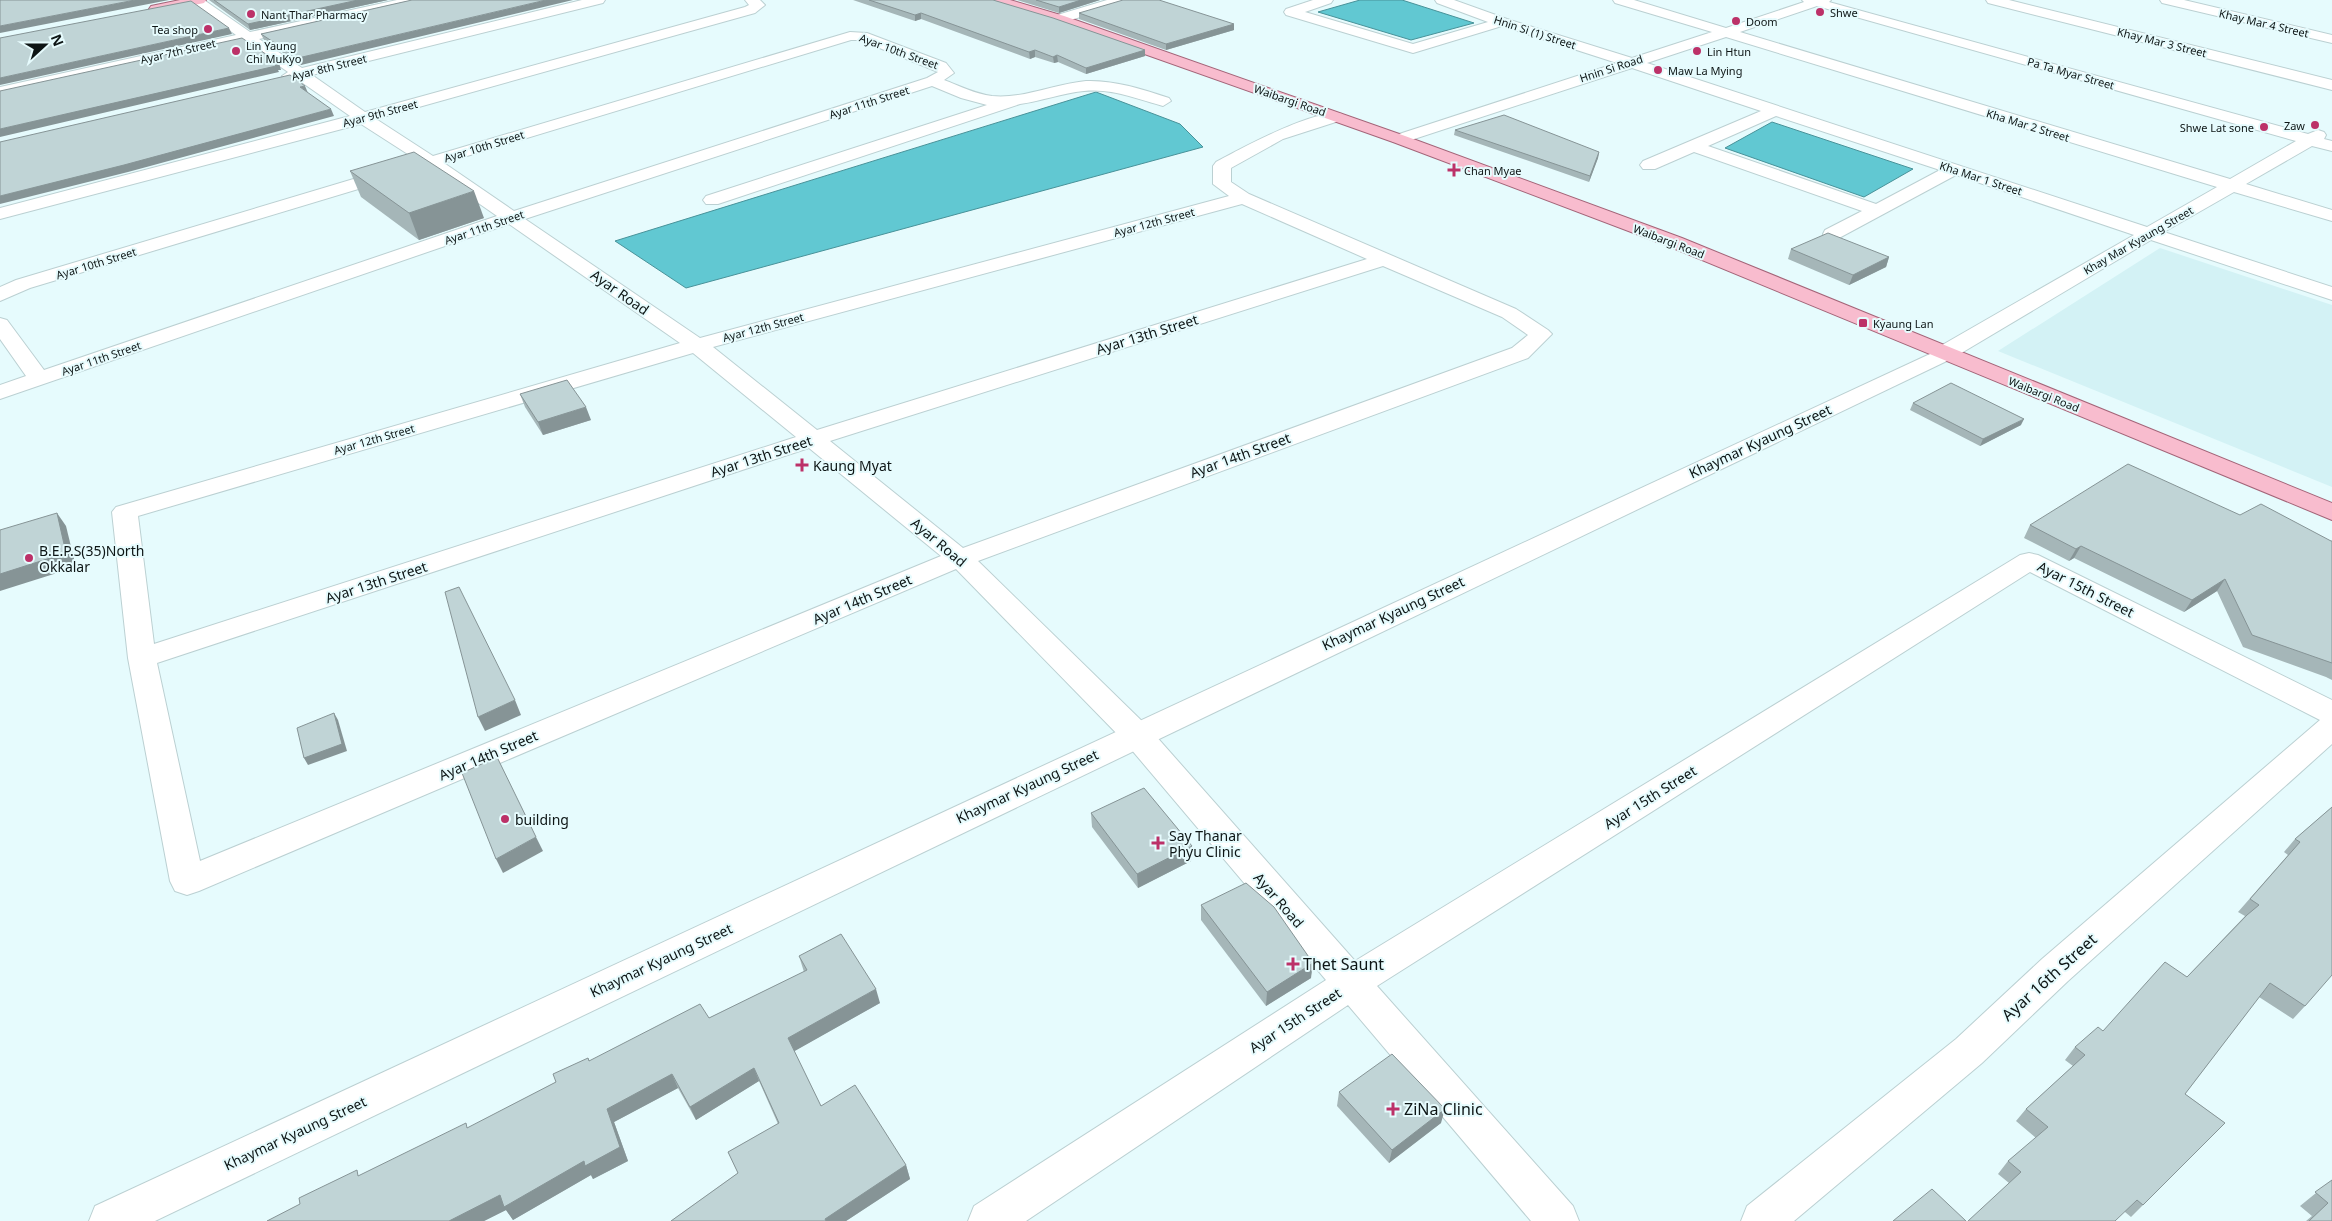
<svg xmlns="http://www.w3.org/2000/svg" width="2332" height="1221" viewBox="0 0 2332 1221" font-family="'Noto Sans',sans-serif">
	<rect width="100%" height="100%" fill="#e6fbfd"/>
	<!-- built -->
	<path fill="#d3f2f5" d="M2160,248L2332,305V487L1998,351Z"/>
	<!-- water -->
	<g fill="#61c8d2" stroke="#489299">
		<path d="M1360,0H1402L1474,23L1411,40L1318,12Z"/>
		<path d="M1096,92L1180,124L1203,147L686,288L615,241Z"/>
		<path d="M1772,122L1913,169L1864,197L1725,148Z"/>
	</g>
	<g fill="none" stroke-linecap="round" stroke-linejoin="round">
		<!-- street casing -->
		<g stroke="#bbd0d2" stroke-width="2">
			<g id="street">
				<path d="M188,0H204L250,32L397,0H422L415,4L259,39L302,68L582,0H605L603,3L312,75L365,112L745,7L749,5L745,0H760L765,5L755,13L376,119L433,156L850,32L867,33L946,63L954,73L944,80C960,86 975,94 992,96C1024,99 1054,84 1086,81C1114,80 1142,89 1169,98L1171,101L1163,106C1137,99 1112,88 1084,91C1062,93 1042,101 1020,104L718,204H706L703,200L706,196L987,105L961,98L932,86L525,219L700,338L1229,196L1213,184V166L1216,162C1240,149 1317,107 1342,114L1344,117L1342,120L1283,139L1231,168V182L1249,194L1516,309L1548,330L1552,334L1528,358L978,561L1147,726L1355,961L2020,555L2029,553L2038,555L2332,700V744L2068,981L1982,1063L1794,1221H1741L1747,1206L1956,1039L2042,959L2320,720L2030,572L1377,986L1573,1206L1579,1221H1531L1348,1005L1026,1221H968L974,1206L1326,980L1125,742L956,569L199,891L187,895L175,891L170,881L128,658L112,512L116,507L680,343L509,224L0,399V385L26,376L0,339V318L7,320L44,370L497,216L428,168L30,288L0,301V287L16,280L417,160L361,124L0,219V208L350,116L297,79H284L282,76L288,72L245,42L0,97V87L236,35ZM851,40H860L938,72L927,78L514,211L444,163ZM1242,204L1367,259L817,430L713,347ZM1383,266L1502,317L1528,335L1512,348L963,548L830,441ZM693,353L796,437L154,644L138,516ZM809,448L941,556L200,861L157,663Z"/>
				<path d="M1107,0H1128L1126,3L1064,22L1059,23L1052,19L1054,16Z"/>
				<path d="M1313,0H1333L1331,3L1305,12L1413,44L1488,22L1437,3L1435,0H1454L1507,19L1632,58L1712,32L1615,3L1613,0H1634L1726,28L1804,2L1802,0H1831L1829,2L2308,134L2318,130L2324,132L2326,135L2324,139L2332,141V151L2312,146L2246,184L2332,210V221L2234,192L2164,232L2332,287V300L2151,240L1953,358L1945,359L1937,358L1934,353L1937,348L2134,235L1956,175L1839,238H1825L1823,234L1825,230L1862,211L1694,152L1655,169H1643L1640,165L1643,161L1761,111L1632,68L1405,142H1393L1391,139L1393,136L1617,63L1502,26L1413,53L1286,15L1284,12L1286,9ZM1817,6L2296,141L2230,179L1740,32ZM1726,37L2217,187L2147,227L1647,63ZM1776,116L1940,170L1876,204L1708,146Z"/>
				<path d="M1986,0H2009L2332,80V90L1988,3Z"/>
				<path d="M2160,0H2184L2332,35V43L2162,3Z"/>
			</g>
		</g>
		<!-- secondary casing -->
		<g stroke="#bbd0d2" stroke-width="2">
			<path id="secondary" d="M1945,347L1953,348L1956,353L1953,358L155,1221H89L95,1206Z"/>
		</g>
		<!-- primary casing -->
		<g stroke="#a36478" stroke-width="2">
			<g id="primary">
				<path d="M180,0H206L204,3L156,13L149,9L151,6Z"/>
				<path d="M989,0H1010L1064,16L1405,136L1682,238L2332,503V520L1668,246L1393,142L1054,22L991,3Z"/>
			</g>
		</g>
		<!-- street -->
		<use href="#street" fill="#fff" fill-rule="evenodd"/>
		<!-- secondary -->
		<use href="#secondary" fill="#fff" fill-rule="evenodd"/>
		<!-- primary -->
		<use href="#primary" fill="#f8bcce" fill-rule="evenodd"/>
	</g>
	<!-- wall -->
	<g fill="#a5b6b8">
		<path d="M209,0H388L250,30Z"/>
		<path d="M412,0L301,65L264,40L261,34Z"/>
		<path d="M853,0H993L1145,50V56L1086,74L1058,62L1054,63L1035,57L1030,59L921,19L915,21Z"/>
		<path d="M1017,0H1100L1059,13Z"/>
		<path d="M1079,13L1234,24V30L1166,50L1079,19Z"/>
		<path d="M1455,130L1599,152L1598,158L1589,182L1454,135Z"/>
		<path d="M350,171L484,218L419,240L361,197Z"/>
		<path d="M1791,249L1889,257L1886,267L1849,285L1788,259Z"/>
		<path d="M520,394L591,420L543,435L525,407Z"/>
		<path d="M1913,403L2021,425L1980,446L1910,410Z"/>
		<path d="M2240,515L2331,541H2332V680L2326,677L2243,647L2217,591L2184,612L2074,558L2069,561L2024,538L2030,525Z"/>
		<path d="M2332,807L2305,1006L2293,1019L2259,997L2185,1094L2225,1123L2131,1217L2125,1212L2009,1183L1998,1174L2008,1161L2036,1138L2016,1121L2026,1109L2073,1066L2065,1060L2075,1047L2103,1031L2187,977L2245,916L2238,912L2288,855L2284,852L2295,839Z"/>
		<path d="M1091,813L1191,861L1138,888L1092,827Z"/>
		<path d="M1201,905L1311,978L1266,1006L1201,920Z"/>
		<path d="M799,956L880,1003L794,1051L821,1106L906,1165L910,1179L846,1221H671L738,1173L728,1152L778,1124L759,1081L696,1120L678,1088L614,1122L628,1161L593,1179L591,1175L513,1220L506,1210L484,1221H267L361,1175L469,1128L556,1082L588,1058L590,1061L709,1018L804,972Z"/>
		<path d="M1339,1092L1441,1123L1389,1163L1337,1106Z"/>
		<path d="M2332,1180V1221H2306L2312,1216L2300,1206Z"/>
	</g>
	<!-- shaded-wall -->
	<g fill="#869496">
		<path d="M135,0H169L0,33V26Z"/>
		<path d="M358,0H388L250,30L248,24Z"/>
		<path d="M546,0H573L301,65L298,58Z"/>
		<path d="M1081,0H1100L1059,13V7Z"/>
		<path d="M921,13V19L915,21V15Z"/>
		<path d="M1234,24V30L1166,50V44Z"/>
		<path d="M229,28L232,34L0,85V78Z"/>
		<path d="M1035,50V57L1030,59L1029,52Z"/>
		<path d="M1145,50V56L1086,74V68Z"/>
		<path d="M1057,55L1058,62L1054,63L1053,57Z"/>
		<path d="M279,63L281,70H278L279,72L0,137V129Z"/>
		<path d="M305,86L308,93L300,87Z"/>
		<path d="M331,109L334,116L128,172L0,204V196Z"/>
		<path d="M1599,152L1598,158L1589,182L1590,176Z"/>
		<path d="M474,191L484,218L419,240L409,213Z"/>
		<path d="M1889,257L1886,267L1849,285L1853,275Z"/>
		<path d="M586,407L591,420L543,435L538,422Z"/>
		<path d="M2024,419L2021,425L1980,446L1983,439Z"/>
		<path d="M57,513L66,526L76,567L0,591V574Z"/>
		<path d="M2081,546L2074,558L2069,561L2076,549Z"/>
		<path d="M2225,579L2217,591L2184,612L2192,600Z"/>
		<path d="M515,700L521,715L485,731L478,717Z"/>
		<path d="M334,713L338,720L347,751L308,765L304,758Z"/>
		<path d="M536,837L543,851L503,873L496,859Z"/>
		<path d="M1192,846L1191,861L1138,888L1137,874Z"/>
		<path d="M1313,963L1311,978L1266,1006L1267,992Z"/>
		<path d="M876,989L880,1003L793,1052L788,1038Z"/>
		<path d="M754,1068L759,1081L696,1120L690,1107Z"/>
		<path d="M672,1074L678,1088L614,1122L628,1161L593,1179L591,1175L513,1220L506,1210L484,1221H449L607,1109Z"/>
		<path d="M1445,1109L1441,1123L1389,1163L1392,1150Z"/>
		<path d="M906,1165L910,1179L846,1221H826L825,1219Z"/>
	</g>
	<!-- building -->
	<g fill="#c0d4d6" stroke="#869496">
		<path d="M0,0H135L0,26Z"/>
		<path d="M214,0H358L248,24Z"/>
		<path d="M412,0H546L298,58L261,34Z"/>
		<path d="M869,0H993L1053,18L1145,50L1086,68L1057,55L1053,57L1035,50L1029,52L921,13L915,15Z"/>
		<path d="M1036,0H1081L1059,7Z"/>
		<path d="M1123,0H1159L1234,24L1166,44L1079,13Z"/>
		<path d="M191,1L229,28L0,78V38Z"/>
		<path d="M242,38L279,63L274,64L276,66L0,129V91Z"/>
		<path d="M290,75L305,86L300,87L331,109L124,165L0,196V142Z"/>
		<path d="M1504,115L1599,152L1590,176L1455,130Z"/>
		<path d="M414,152L474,191L409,213L350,171Z"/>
		<path d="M1828,233L1889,257L1853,275L1791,249Z"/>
		<path d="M567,380L586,407L538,422L520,394Z"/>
		<path d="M1951,383L2024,419L1983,439L1913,403Z"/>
		<path d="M2128,464L2240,515L2261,504L2331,541H2332V663L2252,635L2225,579L2192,600L2081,546L2076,549L2030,525Z"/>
		<path d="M57,513L66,553L0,574V530Z"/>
		<path d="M459,587L515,700L478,717L445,592Z"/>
		<path d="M334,713L342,744L304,758L297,728Z"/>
		<path d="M497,757L536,837L496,859L462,773Z"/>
		<path d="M1144,788L1192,846L1137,874L1091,813Z"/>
		<path d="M2332,807V975L2305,1006L2270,983L2185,1094L2225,1123L2143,1205L2137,1200L2115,1221H1968L2021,1172L2008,1161L2048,1127L2026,1109L2085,1055L2075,1047L2098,1027L2103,1031L2165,962L2187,977L2247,915L2259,905L2250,899L2300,842L2295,839Z"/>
		<path d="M1246,883L1274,907L1313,963L1267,992L1201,905Z"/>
		<path d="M841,934L876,989L788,1038L821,1106L855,1085L906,1165L825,1219L826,1221H671L738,1173L728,1152L779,1123L754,1068L690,1107L672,1074L607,1109L620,1147L585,1166L584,1161L504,1207L500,1195L449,1221H267L300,1204L299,1198L357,1170L358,1176L466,1123L467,1128L556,1082L553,1074L588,1058L589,1061L700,1004L709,1018L807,970L799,956Z"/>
		<path d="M1392,1054L1445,1109L1392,1150L1339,1092Z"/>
		<path d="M2332,1180V1221H2309L2328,1203L2315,1192Z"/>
		<path d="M1932,1189L1966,1221H1893Z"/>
	</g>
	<!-- markers -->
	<g fill="#bc3168" stroke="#e6fbfd" stroke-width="2">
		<circle cx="1820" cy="12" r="5"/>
		<circle cx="251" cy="14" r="5"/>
		<circle cx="1736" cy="21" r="5"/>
		<circle cx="208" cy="29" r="5"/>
		<circle cx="236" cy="51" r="5"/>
		<circle cx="1697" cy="51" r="5"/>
		<circle cx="1658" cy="70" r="5"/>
		<circle cx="2315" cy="125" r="5"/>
		<circle cx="2264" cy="127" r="5"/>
		<path d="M1451.5 162.5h5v5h5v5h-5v5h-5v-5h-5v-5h5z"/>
		<rect x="1858" y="318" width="10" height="10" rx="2.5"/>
		<path d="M799.5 457.5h5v5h5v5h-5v5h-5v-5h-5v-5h5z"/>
		<circle cx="29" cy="558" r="5"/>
		<circle cx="505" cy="819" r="5"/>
		<path d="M1155.5 835.5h5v5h5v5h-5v5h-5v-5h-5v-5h5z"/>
		<path d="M1290.5 956.5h5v5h5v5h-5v5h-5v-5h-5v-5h5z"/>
		<path d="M1390.5 1101.5h5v5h5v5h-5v5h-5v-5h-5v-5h5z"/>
	</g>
	<g text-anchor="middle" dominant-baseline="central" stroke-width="4" stroke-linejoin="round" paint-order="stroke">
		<!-- far-poi labels -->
		<g font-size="11" fill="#0d1515" stroke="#e6fbfd" text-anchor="start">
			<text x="1830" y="12">Shwe</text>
			<text x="261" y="14">Nant Thar Pharmacy</text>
			<text x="1746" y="21">Doom</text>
			<text x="198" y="29" text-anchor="end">Tea shop</text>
			<text x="246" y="45">Lin Yaung<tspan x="246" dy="13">Chi MuKyo</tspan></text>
			<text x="1707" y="51">Lin Htun</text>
			<text x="1668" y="70">Maw La Mying</text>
			<text x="2305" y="125" text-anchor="end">Zaw</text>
			<text x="2254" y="127" text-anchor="end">Shwe Lat sone</text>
			<text x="1464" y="170">Chan Myae</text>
			<text x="1873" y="323">Kyaung Lan</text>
		</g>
		<!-- far-street labels -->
		<g font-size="11" fill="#0d1515" stroke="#e6fbfd">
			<text transform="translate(2264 23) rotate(13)">Khay Mar 4 Street</text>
			<text transform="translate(1535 32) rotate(18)">Hnin Si (1) Street</text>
			<text transform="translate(2162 42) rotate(14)">Khay Mar 3 Street</text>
			<text transform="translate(178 51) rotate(-13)">Ayar 7th Street</text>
			<text transform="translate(899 51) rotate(20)">Ayar 10th Street</text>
			<text transform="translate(329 67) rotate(-14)">Ayar 8th Street</text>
			<text transform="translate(1611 68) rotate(-18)">Hnin Si Road</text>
			<text transform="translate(2071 73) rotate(16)">Pa Ta Myar Street</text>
			<text transform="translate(1290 100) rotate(19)">Waibargi Road</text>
			<text transform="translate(869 102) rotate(-18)">Ayar 11th Street</text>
			<text transform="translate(380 113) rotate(-15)">Ayar 9th Street</text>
			<text transform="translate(2028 125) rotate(17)">Kha Mar 2 Street</text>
			<text transform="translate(484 146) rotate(-17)">Ayar 10th Street</text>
			<text transform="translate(1981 178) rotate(18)">Kha Mar 1 Street</text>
			<text transform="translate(1154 222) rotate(-15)">Ayar 12th Street</text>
			<text transform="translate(484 227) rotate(-19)">Ayar 11th Street</text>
			<text transform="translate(2138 240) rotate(-30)">Khay Mar Kyaung Street</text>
			<text transform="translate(1669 241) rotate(21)">Waibargi Road</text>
			<text transform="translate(96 263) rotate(-17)">Ayar 10th Street</text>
			<text transform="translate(763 327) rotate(-15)">Ayar 12th Street</text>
			<text transform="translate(101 358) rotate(-19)">Ayar 11th Street</text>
			<text transform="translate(2044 394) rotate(22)">Waibargi Road</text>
			<text transform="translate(374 439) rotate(-16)">Ayar 12th Street</text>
		</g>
		<!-- street labels -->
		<g font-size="14" fill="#0d1515" stroke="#e6fbfd">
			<text transform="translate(620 292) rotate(35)">Ayar Road</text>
			<text transform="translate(1147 334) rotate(-17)">Ayar 13th Street</text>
			<text transform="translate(1760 441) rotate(-25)">Khaymar Kyaung Street</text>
			<text transform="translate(1240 455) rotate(-20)">Ayar 14th Street</text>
			<text transform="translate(761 456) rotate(-18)">Ayar 13th Street</text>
			<text transform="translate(939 542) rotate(40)">Ayar Road</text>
			<text transform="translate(376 582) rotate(-18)">Ayar 13th Street</text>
			<text transform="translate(2086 589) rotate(27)">Ayar 15th Street</text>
			<text transform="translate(862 599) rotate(-23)">Ayar 14th Street</text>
			<text transform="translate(1393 613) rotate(-25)">Khaymar Kyaung Street</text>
			<text transform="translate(488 755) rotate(-23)">Ayar 14th Street</text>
			<text transform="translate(1027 786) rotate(-25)">Khaymar Kyaung Street</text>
			<text transform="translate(1650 797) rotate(-32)">Ayar 15th Street</text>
			<text transform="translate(1279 900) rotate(49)">Ayar Road</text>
			<text transform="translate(661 960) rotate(-25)">Khaymar Kyaung Street</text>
			<text transform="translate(1295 1020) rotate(-33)">Ayar 15th Street</text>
			<text transform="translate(295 1133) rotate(-25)">Khaymar Kyaung Street</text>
		</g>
		<!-- poi labels -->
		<g font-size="14" fill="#0d1515" stroke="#e6fbfd" text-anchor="start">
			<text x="813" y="465">Kaung Myat</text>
			<text x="39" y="550">B.E.P.S(35)North<tspan x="39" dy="16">Okkalar</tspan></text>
			<text x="515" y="819">building</text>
			<text x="1169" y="835">Say Thanar<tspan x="1169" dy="16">Phyu Clinic</tspan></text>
		</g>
		<!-- near-poi labels -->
		<g font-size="16" fill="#0d1515" stroke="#e6fbfd" text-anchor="start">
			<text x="1303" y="964">Thet Saunt</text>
			<text x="1404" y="1109">ZiNa Clinic</text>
		</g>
		<!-- near-street labels -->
		<g font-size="16" fill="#0d1515" stroke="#e6fbfd">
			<text transform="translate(2049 977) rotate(-42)">Ayar 16th Street</text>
		</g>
	</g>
	<!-- north arrow -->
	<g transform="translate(45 45) rotate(69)" stroke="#e6fbfd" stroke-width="4" paint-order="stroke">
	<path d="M0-4L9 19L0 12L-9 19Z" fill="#0d1515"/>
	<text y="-8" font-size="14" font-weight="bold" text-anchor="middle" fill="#0d1515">N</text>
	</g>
</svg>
